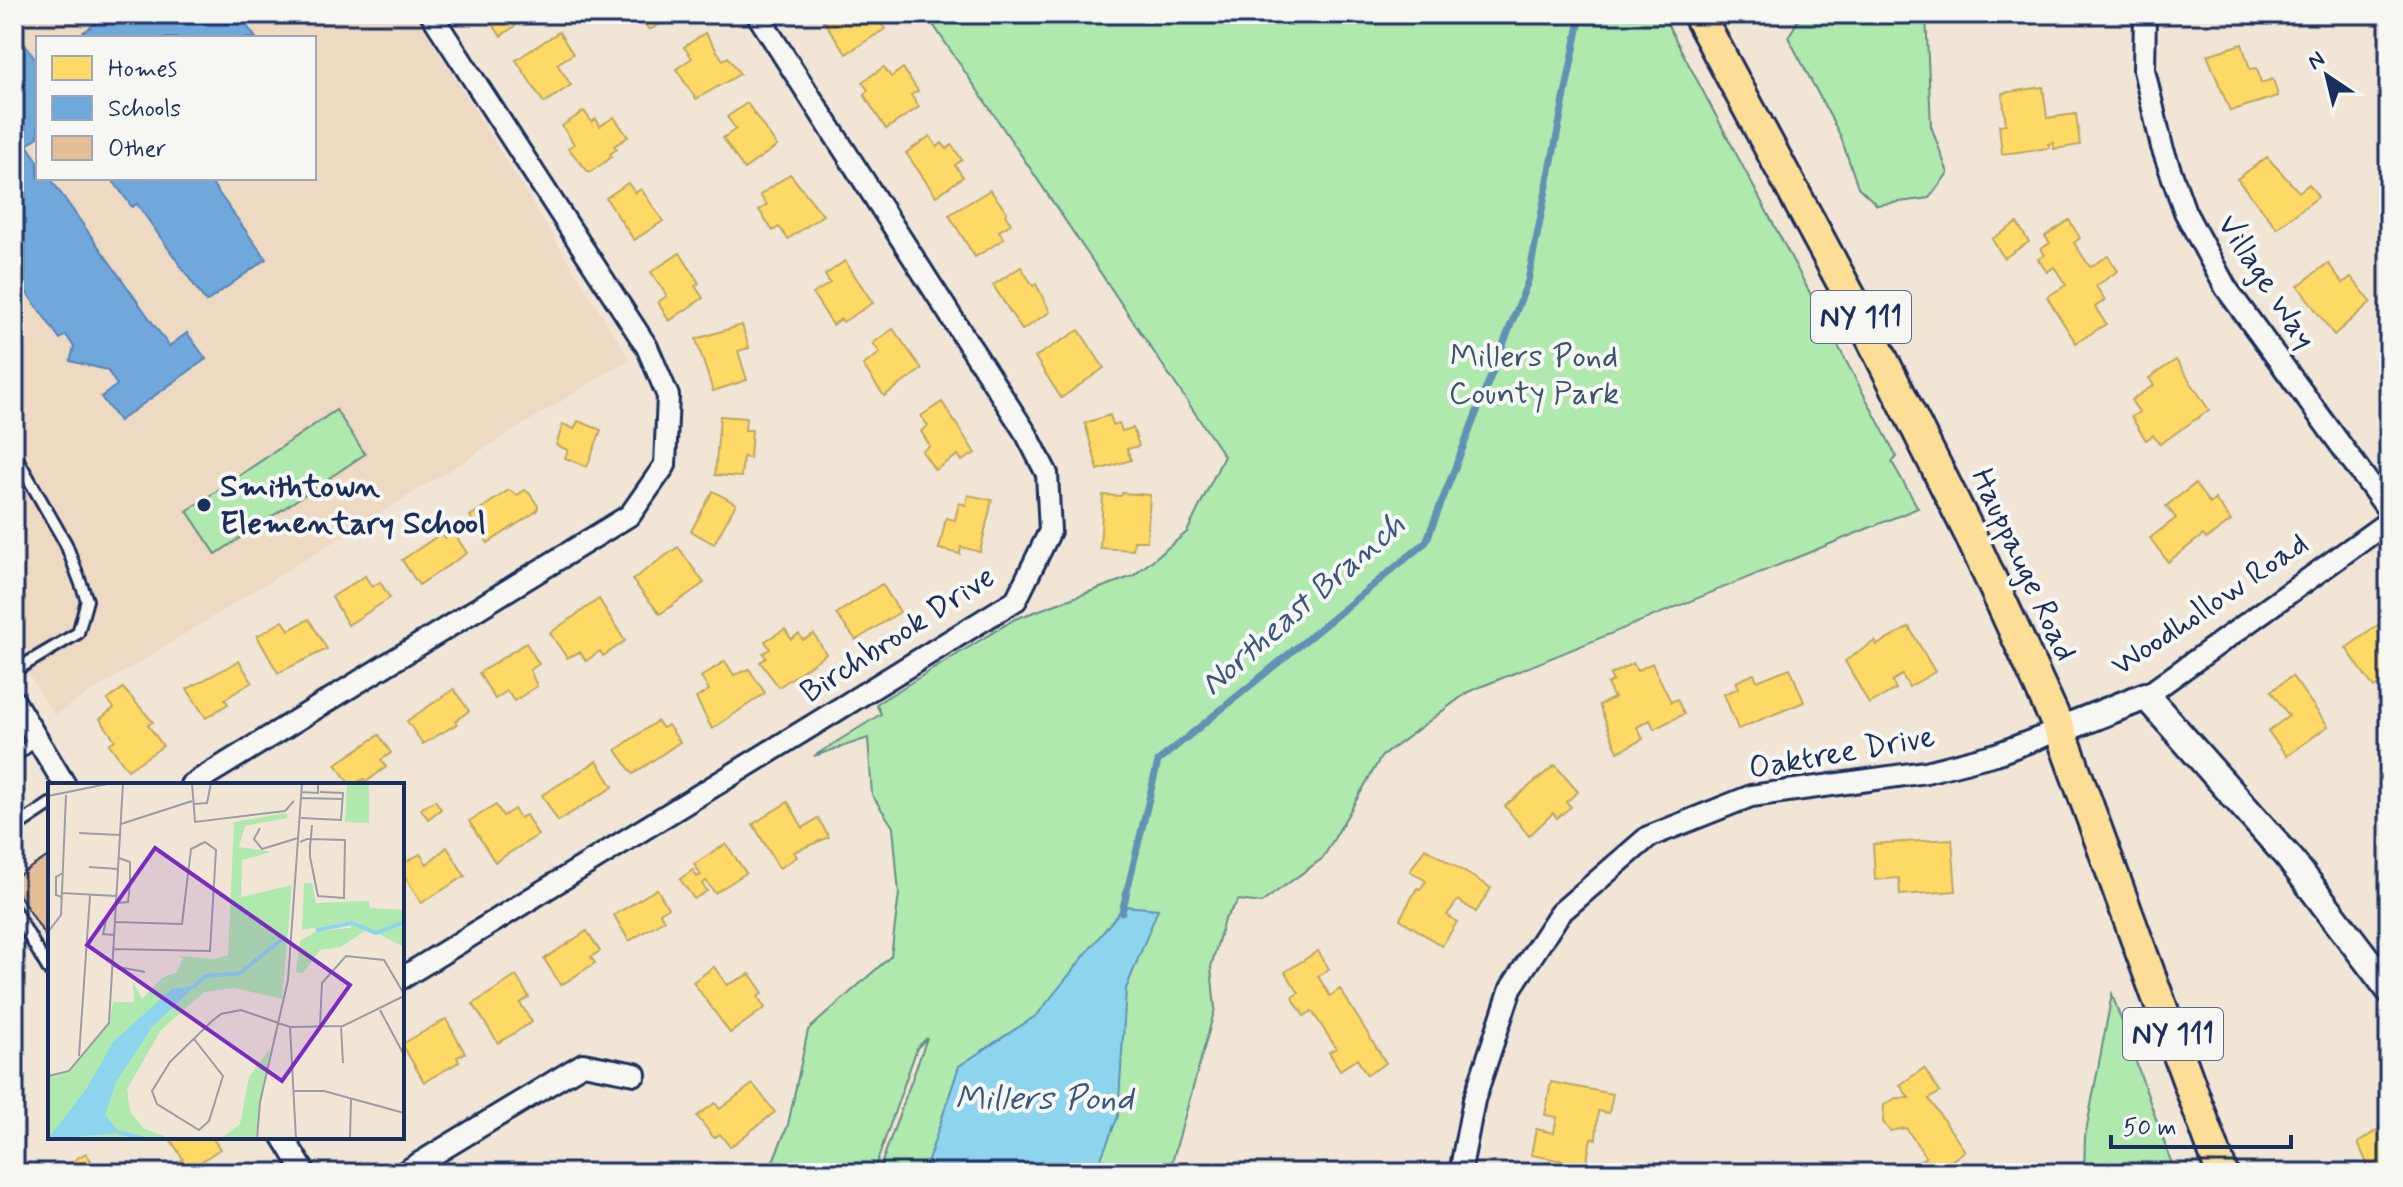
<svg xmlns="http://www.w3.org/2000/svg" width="2403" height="1187" viewBox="0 0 2403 1187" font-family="Mynerve,sans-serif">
	<rect width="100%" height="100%" fill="#f1e5d6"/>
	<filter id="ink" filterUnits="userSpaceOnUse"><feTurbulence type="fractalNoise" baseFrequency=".0125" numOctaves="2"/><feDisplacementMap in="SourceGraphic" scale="16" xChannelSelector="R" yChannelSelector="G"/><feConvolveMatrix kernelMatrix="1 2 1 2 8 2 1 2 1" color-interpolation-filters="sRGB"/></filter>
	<g filter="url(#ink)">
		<!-- built -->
		<path fill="#eed9c3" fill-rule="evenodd" d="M14,14H415L629,359L54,715L14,651ZM38,38H314V178H38Z"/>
		<!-- green -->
		<g fill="#afe9ad" stroke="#658c86" stroke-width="2">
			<path d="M926,14H1662L1897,457L1892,462L1918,508L1468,692L1381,757L1323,858L1261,903L1239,900L1224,920L1211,967L1215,1009L1169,1173H878L927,1038L917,1048L873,1173H768L788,1125L808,1030L891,956L899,894L893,827L872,795L868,738L814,756L881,714L876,704L1015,619L1133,576L1187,532L1224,456Z"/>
			<path d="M1781,14H1926L1931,126L1948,173L1929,198L1877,205L1858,187L1840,135L1788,37L1798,21Z"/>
			<path d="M336,410L365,454L216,554L187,511Z"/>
			<path d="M2112,994L2175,1173H2084L2085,1137Z"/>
		</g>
		<!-- water -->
		<path fill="#8dd4ee" stroke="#5f92b4" stroke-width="2" d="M1124,906L1158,909L1126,989L1118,1116L1095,1173H924L959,1066L1037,1015Z"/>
		<!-- homes -->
		<g fill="#ffd966" stroke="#bba664" stroke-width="2">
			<path d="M485,14H523L526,18L501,36L491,22L486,23L481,16Z"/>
			<path d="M638,14H680L649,30Z"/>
			<path d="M819,14H859L863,20L875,14L885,29L846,54Z"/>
			<path d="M559,32L573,54L557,64L571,85L544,103L516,60Z"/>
			<path d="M705,33L723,60L728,57L740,74L696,99L676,69L692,58L684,47Z"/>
			<path d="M2242,44L2250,69L2257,68L2261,83L2273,79L2278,96L2230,111L2207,55Z"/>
			<path d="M884,67L891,77L903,68L918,91L911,95L919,107L886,129L864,95L868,90L862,82Z"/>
			<path d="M2043,87L2047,118L2076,114L2080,145L2054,149V143L2048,144L2050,148L2002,154L1999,125L2006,124L2002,93Z"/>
			<path d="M747,103L777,146L744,169L723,138L736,129L727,117Z"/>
			<path d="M584,111L592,122L596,119L600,126L614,117L628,137L614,146L617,149L610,154L612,157L589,173L568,148L574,144L562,126Z"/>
			<path d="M930,136L937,147L942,143L947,149L952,145L962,160L955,165L963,177L936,196L906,153Z"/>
			<path d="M2267,157L2299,192L2309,184L2318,197L2277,228L2237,179Z"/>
			<path d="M790,174L823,215L788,239L779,227L773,231L759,210L767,205L760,195Z"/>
			<path d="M628,183L635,193L641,189L663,221L634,240L606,198Z"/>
			<path d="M990,190L1007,212L1005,215L1011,224L999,231L1004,239L975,257L949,215Z"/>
			<path d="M2069,220L2080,238L2074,243L2090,267L2108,256L2118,271L2096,286L2105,300L2095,307L2106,324L2076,343L2047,297L2066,285L2054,267L2047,272L2038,259L2045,255L2041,249L2050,243L2045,236Z"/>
			<path d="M2017,223L2029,242L2004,258L1992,239Z"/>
			<path d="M680,253L699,283L695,286L703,298L669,321L658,302L667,296L651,272Z"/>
			<path d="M845,261L873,303L843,322L841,319L833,325L813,294L830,283L825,275Z"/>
			<path d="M2328,263L2343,283L2351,277L2371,302L2334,335L2298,286Z"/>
			<path d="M1021,267L1033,286L1036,284L1050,312L1022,330L993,285Z"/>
			<path d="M742,325L749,348L738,351L747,380L713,391L696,339Z"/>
			<path d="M893,329L922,369L884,396L863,365L880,353L873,343Z"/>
			<path d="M1079,330L1104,368L1061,398L1035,357Z"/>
			<path d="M2176,360L2209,410L2160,444L2153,435L2146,440L2131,417L2139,412L2131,400L2154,385L2149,378Z"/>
			<path d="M942,402L975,453L962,461L958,455L935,470L922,451L930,446L921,431L928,426L921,416Z"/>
			<path d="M1110,415L1113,425L1119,423L1122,431L1133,428L1139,446L1127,449L1131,460L1098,470L1085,423Z"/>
			<path d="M720,416L746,418L745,430H752L750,458L743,457L741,477L715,475Z"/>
			<path d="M578,421L601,430L587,467L565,458L568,450L556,445L563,424L574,429Z"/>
			<path d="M2195,484L2210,504L2215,499L2231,521L2206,539L2203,535L2168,562L2150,538L2176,518L2166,506Z"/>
			<path d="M509,490L517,495L525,490L530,494L538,506L537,511L488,543L470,516Z"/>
			<path d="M713,491L736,504L714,544L691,531Z"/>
			<path d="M1122,493L1150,495L1147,541H1134L1133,550L1100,548L1103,495L1121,496Z"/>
			<path d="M968,495L992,500L980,552L961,547L960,554L939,549L946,518L955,520L959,503L966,505Z"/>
			<path d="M453,532L467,553L419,585L402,560L442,533L445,538Z"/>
			<path d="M678,547L704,583L660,614L632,580Z"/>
			<path d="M365,576L372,587L380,582L390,598L348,625L332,597Z"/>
			<path d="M882,584L900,612L856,640L836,614Z"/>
			<path d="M599,599L625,641L603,656L600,651L586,661L580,652L567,658L550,633Z"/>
			<path d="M309,619L327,649L278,673L257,636L283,621L289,630Z"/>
			<path d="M2381,623L2384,629L2389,626V678L2374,688L2346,648Z"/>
			<path d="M1909,627L1935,672L1909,687L1902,675L1892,681L1896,689L1869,704L1845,661L1875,641L1877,645Z"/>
			<path d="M785,629L791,639L799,634L803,640L814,634L826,654L779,687L760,662L766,658L763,653L770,649L765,641Z"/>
			<path d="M526,643L539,664L530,670L537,686L514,701L507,691L495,699L479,673Z"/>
			<path d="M239,661L252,682L225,699L228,704L206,718L187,689Z"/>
			<path d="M725,661L734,675L749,669L765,693L712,729L696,698L709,690L701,677Z"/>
			<path d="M1633,663L1637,671L1652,663L1671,702L1677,699L1684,714L1654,729L1650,720L1637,727L1643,739L1618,752L1599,705L1614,698L1607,684L1613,681L1610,675Z"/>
			<path d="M1790,668L1804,702L1738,729L1724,694L1739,688L1736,682L1754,674L1757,681Z"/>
			<path d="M2292,676L2328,726L2287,756L2268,731L2289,716L2271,691Z"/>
			<path d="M123,688L153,722L148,725L163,746L128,770L109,744L115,740L100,719L114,708L108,700Z"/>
			<path d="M454,689L469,711L455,721L457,724L423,744L407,721Z"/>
			<path d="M657,721L663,728L668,725L680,742L633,774L616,750Z"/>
			<path d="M379,735L391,753L381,760L386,767L366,782L364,779L350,785L336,764Z"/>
			<path d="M597,761L613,787L558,821L542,795Z"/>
			<path d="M1555,765L1578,792L1566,802L1571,807L1557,818L1553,813L1529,836L1505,806Z"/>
			<path d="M435,800L441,809L428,819L421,809Z"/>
			<path d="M788,802L803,828L818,818L829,837L794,852L797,857L779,868L753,824Z"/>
			<path d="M496,805L503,816L514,809L520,818L526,815L538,835L495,862L469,821Z"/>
			<path d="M1952,839L1956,891L1900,895L1899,878L1875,880L1873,844Z"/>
			<path d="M726,844L746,873L715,893L706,881L702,884L707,891L694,899L680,879L693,870L697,877L701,875L694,864Z"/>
			<path d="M447,847L465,876L421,903L402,871V864L420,854L427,864Z"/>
			<path d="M1425,848L1491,888L1476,912L1458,900L1447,915L1457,922L1442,946L1400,919L1417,888L1420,889L1426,881L1410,871Z"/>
			<path d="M657,889L668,908L660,913L664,920L629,941L614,915Z"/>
			<path d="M587,931L600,951L591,957L595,963L561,985L544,959Z"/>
			<path d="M1318,951L1329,969L1318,976L1330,996L1340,989L1386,1063L1367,1075L1357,1059L1340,1070L1329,1052L1336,1048L1312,1011L1304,1016L1292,997L1299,993L1285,972Z"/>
			<path d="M714,967L727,985L750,974L763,993L758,997L765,1008L730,1033L693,982Z"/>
			<path d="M516,976L529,997L520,1003L532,1022L498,1043L473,1004Z"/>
			<path d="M446,1019L465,1053L457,1057L459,1062L424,1082L402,1044Z"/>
			<path d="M1924,1068L1940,1092L1929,1099L1965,1151L1944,1166L1948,1173H1917L1912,1166L1926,1157L1906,1128L1890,1131L1883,1122L1884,1105L1896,1098H1909L1900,1085Z"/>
			<path d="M1551,1082L1613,1094L1609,1113L1598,1111L1596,1139L1591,1138L1586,1165L1531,1155L1536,1129L1554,1133L1557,1117L1545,1115Z"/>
			<path d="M753,1084L775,1112L730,1147L720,1134L714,1138L697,1116L715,1103L720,1109Z"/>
			<path d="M2389,1122V1173H2380L2374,1164L2369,1168L2358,1143Z"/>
			<path d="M169,1137H212L220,1149L202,1161L217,1173H185L178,1163L183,1159Z"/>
			<path d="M86,1153L99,1173H60L58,1170Z"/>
		</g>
		<!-- schools -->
		<g fill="#6fa8dc" stroke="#5684b6" stroke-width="2">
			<path d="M109,14H223L228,21L238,14L256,38H75Z"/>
			<path d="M14,29L38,63V137L27,145L38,161V178H50L169,346L187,333L206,359L119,421L101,397L117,385L107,370L70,361L74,347L66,335L60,339L14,275Z"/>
			<path d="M111,178H208L266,259L206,302L137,204L132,207Z"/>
		</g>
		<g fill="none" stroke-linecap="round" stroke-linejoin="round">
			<!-- stream -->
			<path stroke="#5f92b4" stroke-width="7" d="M1122,912L1158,761L1426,542L1528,281L1581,14"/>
		</g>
		<!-- building -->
		<path fill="#e6be96" stroke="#1b2f5e" stroke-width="2" d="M50,855V943L14,887V878Z"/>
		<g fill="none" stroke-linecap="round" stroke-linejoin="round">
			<!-- lane casing -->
			<g stroke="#1b2f5e" stroke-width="16">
				<g id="lane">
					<path d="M14,453L66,544L87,600L78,633L14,671"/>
					<path d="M14,757L37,739"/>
					<path d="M14,828L50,804"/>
					<path d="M14,910L50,972"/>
				</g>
			</g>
			<!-- street casing -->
			<g stroke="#1b2f5e" stroke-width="26">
				<g id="street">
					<path d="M2145,14L2144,70L2162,147L2185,212L2226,288L2389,511"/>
					<path d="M2146,696L2389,521"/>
					<path d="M14,701L65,785"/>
					<path d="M191,785L630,515L665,465L668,396L647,347L431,14"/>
					<path d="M402,978L1016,600L1050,531L1047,474L1027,435L757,14"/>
					<path d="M283,1137L305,1173"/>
					<path d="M403,1173L583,1064L635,1074"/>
					<path d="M1460,1173L1474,1100L1511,988L1560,913L1648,837L1751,796L1926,772L1996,754L2060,730"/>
				</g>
			</g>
			<!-- secondary casing -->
			<g stroke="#1b2f5e" stroke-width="32">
				<path id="secondary" d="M2060,730L2146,696L2290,859L2389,989"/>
			</g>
			<!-- primary casing -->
			<g stroke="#1b2f5e" stroke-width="36">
				<path id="primary" d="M1698,14L1862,319L1970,534L2060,730L2222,1173"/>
			</g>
			<!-- lane -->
			<use href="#lane" stroke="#f6f6f2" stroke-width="10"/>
			<!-- street -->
			<use href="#street" stroke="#f6f6f2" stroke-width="20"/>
			<!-- secondary -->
			<use href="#secondary" stroke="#f6f6f2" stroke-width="26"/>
			<!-- primary -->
			<use href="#primary" stroke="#fdde96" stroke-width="30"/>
		</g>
	</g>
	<!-- markers -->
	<circle fill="#1b2f5e" stroke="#f6f6f2" stroke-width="3" cx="204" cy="505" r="8"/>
	<g text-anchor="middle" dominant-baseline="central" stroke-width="8" stroke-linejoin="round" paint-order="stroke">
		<!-- shield labels -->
		<g fill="#f6f6f2" stroke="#5d6b8a" stroke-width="2">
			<rect x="1811" y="291" width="100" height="52" rx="6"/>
			<rect x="2123" y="1008" width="100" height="52" rx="6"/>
		</g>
		<g font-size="30" font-weight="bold" fill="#1b2f5e">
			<text x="1861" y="317">NY 111</text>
			<text x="2173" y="1034">NY 111</text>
		</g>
		<!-- street labels -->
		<g font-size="32" fill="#1b2f5e" stroke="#f6f6f2">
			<text transform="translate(2266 282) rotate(57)">Village Way</text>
			<text transform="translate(2023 565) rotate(65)">Hauppauge Road</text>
			<text transform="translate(2210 605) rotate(-34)">Woodhollow Road</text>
			<text transform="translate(898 635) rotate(-33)">Birchbrook Drive</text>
			<text transform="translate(1842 753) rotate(-10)">Oaktree Drive</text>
		</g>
		<!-- park labels -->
		<g font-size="32" fill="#39546e" stroke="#f6f6f2">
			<text x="1534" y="357">Millers Pond<tspan x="1534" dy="37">County Park</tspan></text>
		</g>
		<!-- poi labels -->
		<g font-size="32" font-weight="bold" fill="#1b2f5e" stroke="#f6f6f2" text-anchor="start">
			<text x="220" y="487">Smithtown<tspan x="220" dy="37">Elementary School</tspan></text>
		</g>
		<!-- water labels -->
		<g font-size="34" font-style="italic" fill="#385882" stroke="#f6f6f2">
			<text transform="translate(1303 605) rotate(-41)">Northeast Branch</text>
			<text x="1044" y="1099">Millers Pond</text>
		</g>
	</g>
	<!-- overview -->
	<g transform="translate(48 783)">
		<rect width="356" height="356" fill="#f1e5d6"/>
		<path d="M299,1L321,2V40L297,39ZM239,30V35L197,43L191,64L223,69L194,77L193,114L244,102L234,216L187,205L156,209L113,247L79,306L82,328L95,345L123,356H0V294L22,289L61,242L65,219H86L85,199L94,216L114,195L129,189L135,175L130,173L166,176L180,172L186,39ZM256,100H264L268,120L321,118L322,125L356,127V164L305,138L254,147ZM305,140L317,148L293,164L272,167L255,190L248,189L252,158L269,148L302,145ZM222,266L207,356H172L192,341L201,294Z" fill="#afe9ad"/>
		<path d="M147,203L104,244L68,299L57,332L72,350L0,356L39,305L65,259L124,206Z" fill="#8dd4ee"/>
		<path fill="none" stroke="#8dd4ee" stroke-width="4" d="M268,147L304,140L328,150L356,139M145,204L158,193L192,190L238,153M70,349L96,356"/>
		<path fill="none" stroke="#9b9ca6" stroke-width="2" d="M144,0L147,39L237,28L246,18M254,1L295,0M254,9L270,10V2M0,13L64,0M253,15L295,16M145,21L159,20L163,0M253,35L293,37L295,10L272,9M73,41L144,18M212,45L206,56L214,66L250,55M31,50L72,52M252,59L259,56H263L297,57L296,115L270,113L262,74V62L263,56V54L264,42M41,84L70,86M14,110L68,113M14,114L8,112V94L15,90M68,120L80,119L82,101V79L71,75M59,133L55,151L66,152M0,149L13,132L18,12M66,166L162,168L168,67L157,59L143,66L134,141L67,139M65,183L97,189M332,227L356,272M272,243L274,200L298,173L336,177L356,211M293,243L295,280M242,244L248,356M146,256L175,293L161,338L151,347L109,321L104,308L122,279L164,238L173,231L193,227L242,244L295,243L356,213M31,273L42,112M0,293L21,288L61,240L75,0M246,308H276L356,330M209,356L212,319L240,197L254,0M302,356L303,316"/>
		<path fill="#7b2cbf" fill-opacity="0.15" stroke="#7b2cbf" stroke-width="4" d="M107,65L302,202L234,298L39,162Z"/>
		<rect width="356" height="356" fill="none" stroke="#1b2f5e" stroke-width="4"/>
	</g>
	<!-- margin -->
	<rect width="2403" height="1187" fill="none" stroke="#f6f6f2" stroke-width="48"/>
	<rect x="24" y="24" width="2355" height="1139" fill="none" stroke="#1b2f5e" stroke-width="3" filter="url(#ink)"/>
	<!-- legend -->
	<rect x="36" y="36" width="280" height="144" fill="#f6f6f2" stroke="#9ea6b7" stroke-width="2"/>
	<rect x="52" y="56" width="40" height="24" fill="#ffd966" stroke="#9ea6b7" stroke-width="2"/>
	<text x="108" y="76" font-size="24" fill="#1b2f5e">Homes</text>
	<rect x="52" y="96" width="40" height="24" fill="#6fa8dc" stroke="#9ea6b7" stroke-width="2"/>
	<text x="108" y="116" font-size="24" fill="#1b2f5e">Schools</text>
	<rect x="52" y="136" width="40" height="24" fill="#e6be96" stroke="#9ea6b7" stroke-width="2"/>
	<text x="108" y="156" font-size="24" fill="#1b2f5e">Other</text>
	<!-- north arrow -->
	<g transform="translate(2327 76) rotate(325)" stroke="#f6f6f2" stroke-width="6" paint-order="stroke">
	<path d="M0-6L14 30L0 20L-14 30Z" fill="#1b2f5e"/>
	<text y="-12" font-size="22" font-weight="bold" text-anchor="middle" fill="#1b2f5e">N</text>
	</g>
	<!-- scale -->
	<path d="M2111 1135v12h180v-12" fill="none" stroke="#1b2f5e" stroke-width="4"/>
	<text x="2123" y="1135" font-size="24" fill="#1b2f5e" stroke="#f6f6f2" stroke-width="6" paint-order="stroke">50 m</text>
</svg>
